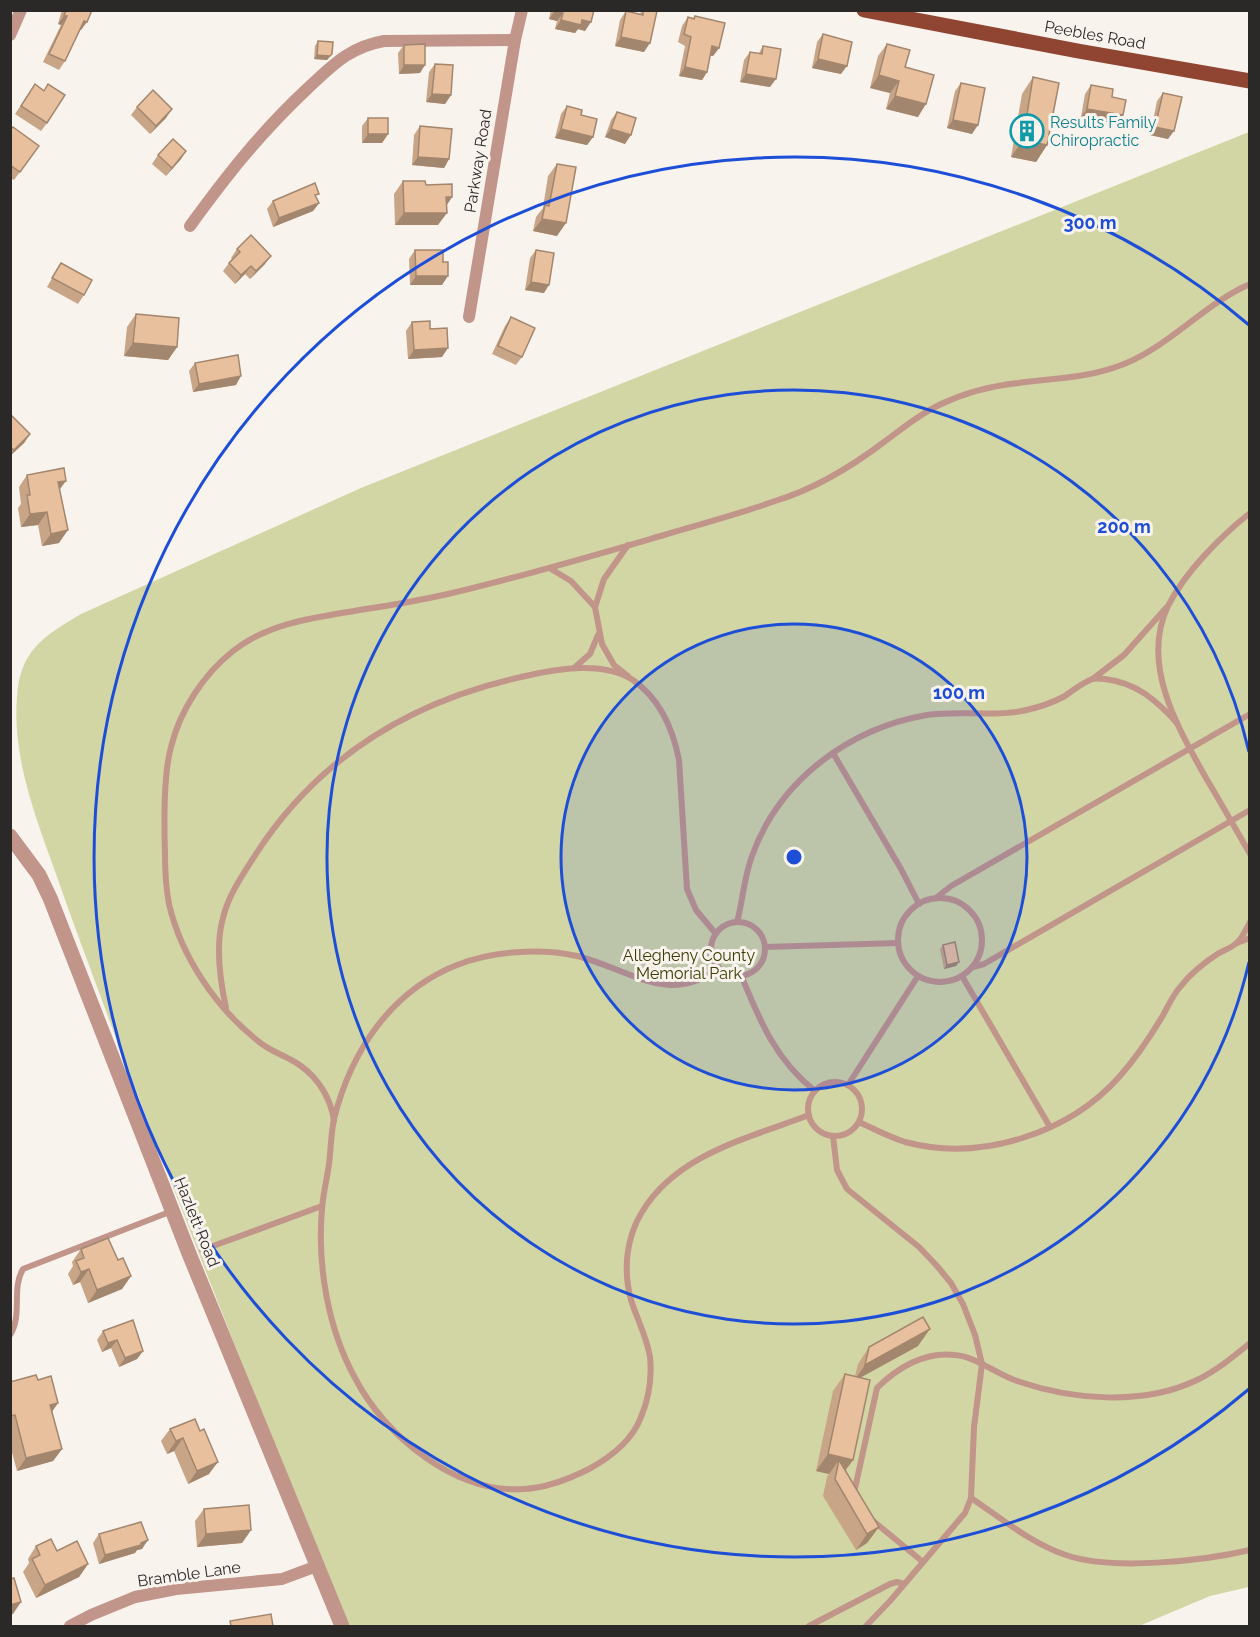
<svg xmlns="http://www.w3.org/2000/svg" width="1260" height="1637" viewBox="0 0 1260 1637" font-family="Raleway,sans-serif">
	<rect width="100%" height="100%" fill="#f9f3ee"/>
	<!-- green -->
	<path fill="#d2d5a4" d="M1249,132V1587L1210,1596L1139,1626H350C266,1429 189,1230 113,1030C94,978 74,926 56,874C36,818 12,758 17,697C20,650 44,636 81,614L361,488Z"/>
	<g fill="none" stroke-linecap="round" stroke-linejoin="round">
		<!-- service -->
		<g stroke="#c2958a" stroke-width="6">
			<path d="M1250,513C1221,536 1185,572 1168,606C1140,664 1178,728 1206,778C1221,803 1235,828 1250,854"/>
			<path d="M628,545L604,579L595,607L602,644L614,665L628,676"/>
			<path d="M551,569L571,581L595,607"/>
			<path d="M574,668L590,654L598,635"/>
			<path d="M1094,678L1124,655L1166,608"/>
			<path d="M833,753L901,869L919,904"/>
			<circle cx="940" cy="940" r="42"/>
			<path d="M936,898L951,886L1250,714"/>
			<path d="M737,922C743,900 744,877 752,856C779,780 850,728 927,715C959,710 991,717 1022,711C1037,708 1052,703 1065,696C1073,690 1083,683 1092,679C1096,678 1101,679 1105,679C1137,683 1156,700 1177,723"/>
			<circle cx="738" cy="949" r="27"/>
			<path d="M1237,943L1250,938"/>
			<path d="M765,947L898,943"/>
			<path d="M718,966C675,1009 624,967 577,956C539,948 493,951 457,965C391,991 351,1051 334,1119C331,1133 331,1149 329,1164C327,1179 323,1194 322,1209C317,1265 328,1329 355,1378C385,1436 455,1494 524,1489C547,1488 569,1479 589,1469C611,1457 632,1441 641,1417C649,1398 652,1377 650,1357C647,1337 637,1319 631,1300C623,1270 626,1238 642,1212C677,1154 749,1138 809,1115"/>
			<path d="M973,967L984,964L1250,810"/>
			<path d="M741,975C760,1021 775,1059 815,1091"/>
			<path d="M962,976L1050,1127"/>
			<path d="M226,1008C220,980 215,946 223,918C228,896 242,876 254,857C317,758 408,702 521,677C554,669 603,660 633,680C660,699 673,729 679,760L687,889L696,910L716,934"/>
			<circle cx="835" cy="1109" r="27"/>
			<path d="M848,1085L918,976"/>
			<path d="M334,1121C331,1099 319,1079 301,1066C288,1056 270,1052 258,1041C216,1008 181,956 169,904C166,888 165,871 165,854C164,823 163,776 171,747C180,710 204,674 233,651C271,621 320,617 366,609C393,605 421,600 448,594C521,577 592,556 664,535C701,524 739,514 775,501C815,489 851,467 884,442C902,429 918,415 939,405C964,393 990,386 1018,383C1054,378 1090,378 1124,364C1171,345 1204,304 1250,284"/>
			<path d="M859,1122C874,1129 889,1137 905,1142C980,1162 1069,1134 1120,1076C1136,1058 1150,1037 1162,1017C1168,1007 1173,994 1181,986C1191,973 1205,962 1219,953C1225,950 1233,947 1238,942C1243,936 1247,928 1250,922"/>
			<path d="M833,1136L837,1170L847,1189L919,1247L937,1266L951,1283L963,1304L975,1335L982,1364L974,1427L971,1498L965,1513L890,1601L866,1626"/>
			<path d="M202,1250L322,1206"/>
			<path d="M10,1335C23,1315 11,1289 23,1269L172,1211"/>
			<path d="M854,1493L877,1388C897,1368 925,1351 955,1355C977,1357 996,1374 1017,1381C1072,1400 1143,1406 1197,1380C1216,1371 1233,1357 1250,1343"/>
			<path d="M971,1498C1001,1518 1032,1544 1066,1555C1111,1571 1203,1561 1250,1550"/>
			<path d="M872,1520L923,1562"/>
			<path d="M809,1626L890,1584L897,1582L904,1584"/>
		</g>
		<!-- minor -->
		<g stroke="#c2958a" stroke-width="12">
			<path d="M10,35L21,10"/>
			<path d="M190,226C227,175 261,132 307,89C332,66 349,47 384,41L515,40"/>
			<path d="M469,317L515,40L522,10"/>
			<path d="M70,1626L91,1615L135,1597L176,1589L282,1579L317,1566"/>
		</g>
		<!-- tertiary -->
		<path stroke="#c2958a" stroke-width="15" d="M10,836L39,875L50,898L190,1256L342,1626"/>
		<!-- primary -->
		<path stroke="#904432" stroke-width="15" d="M864,10L1078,51L1250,81"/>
	</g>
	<!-- wall -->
	<g fill="#c8a587">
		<path d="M62,10H92L81,30H80L65,61L59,70L43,62L61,25L58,24Z"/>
		<path d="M551,10H594L585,31L578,29L575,33L555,29L557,21L549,19Z"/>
		<path d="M642,10H654L644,52L615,46L620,20L626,11L640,14Z"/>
		<path d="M695,16L719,48L713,56H710L707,72L702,80L679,76L685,46L678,42L682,26L688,17L693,18Z"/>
		<path d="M823,34L841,74L812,68L817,42Z"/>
		<path d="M318,41L329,58L327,60L314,59L315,46Z"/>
		<path d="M887,44L905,67L918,117L886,109L890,93L870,88L878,56Z"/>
		<path d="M404,45L420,73L399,74L398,53Z"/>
		<path d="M763,46L770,87L740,82L744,60L750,52L759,53Z"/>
		<path d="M435,64L451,95L445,104L426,102L429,72Z"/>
		<path d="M1033,77L1047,145L1036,162L1011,157L1022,94Z"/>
		<path d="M961,83L972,134L947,128L955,91Z"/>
		<path d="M35,84L44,90L47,123L41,131L15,114Z"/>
		<path d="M1091,85L1123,115L1117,124L1081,117L1085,94Z"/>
		<path d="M1163,93L1168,139L1150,135L1157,101Z"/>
		<path d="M567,106L581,115L593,137L587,145L555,138L561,114Z"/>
		<path d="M137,107L166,118L150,134L131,115Z"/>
		<path d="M617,112L625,144L605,137L611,120Z"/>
		<path d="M368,118L388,134L382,143H362V126Z"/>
		<path d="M420,126L449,159L444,168L412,165L414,135Z"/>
		<path d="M10,130L39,146L14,180L10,178Z"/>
		<path d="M186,151L181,159L166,176L152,164L158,155Z"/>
		<path d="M557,164V236L533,231L536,217L543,208L548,176Z"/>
		<path d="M403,181L426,185L452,197L446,206L438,225H395L394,194Z"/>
		<path d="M317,198L319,203L313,211L273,227L267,209L273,201Z"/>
		<path d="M237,249L265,264L250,279L245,274L235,284L223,271L232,259L231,258Z"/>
		<path d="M415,250L442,285H410L409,259Z"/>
		<path d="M536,250L544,293L525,290L530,258Z"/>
		<path d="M61,263L84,295L78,304L47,287Z"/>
		<path d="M136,314L177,347L168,360L124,356L127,327Z"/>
		<path d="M511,317L522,357L516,365L492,354L505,326Z"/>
		<path d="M412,322L442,357L408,359L406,331Z"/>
		<path d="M195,363L236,385L193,392L189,371Z"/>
		<path d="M10,414L30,434L24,443L10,456Z"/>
		<path d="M27,475L60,490L59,543L42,546L38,525L21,527L18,508L21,504L19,487Z"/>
		<path d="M943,945L959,962L956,966L944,969L940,949Z"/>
		<path d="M81,1249L118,1260L131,1276L122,1289L88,1303L80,1282L73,1285L68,1274L73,1266L72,1262Z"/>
		<path d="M103,1331L143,1351L137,1359L119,1367L111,1348L102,1352L97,1340Z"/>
		<path d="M918,1346L860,1378L853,1460L845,1471L879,1527L867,1543L856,1550L823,1496L827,1477L829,1474L816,1471L833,1391L845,1374L855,1376L858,1364L869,1347Z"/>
		<path d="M38,1380L58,1403L52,1411L62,1449L53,1461L17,1471L10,1445V1382Z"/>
		<path d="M170,1429L200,1431L209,1474L188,1484L174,1451L167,1454L161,1441Z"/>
		<path d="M204,1509L251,1530L242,1543L197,1547L195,1521Z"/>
		<path d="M99,1534L142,1549L137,1550L135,1553L99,1564L93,1543Z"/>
		<path d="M36,1546L57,1551L88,1564L79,1577L36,1598L23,1572L29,1563L28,1559Z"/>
	</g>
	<!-- shaded-wall -->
	<g fill="#a3866e">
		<path d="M555,11L563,13L557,21L549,19Z"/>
		<path d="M64,16H67L61,25L58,24Z"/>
		<path d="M561,20H582L591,22L585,31L578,29L575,33L555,29Z"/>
		<path d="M84,21L87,22L81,30H78Z"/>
		<path d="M621,37L650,43L644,52L615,46Z"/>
		<path d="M712,46L719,48L713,56L706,55Z"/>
		<path d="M332,54L327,60L314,59L317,55Z"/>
		<path d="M818,59L847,66L841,74L812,68Z"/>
		<path d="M404,65H425L420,73L399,74Z"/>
		<path d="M685,67L707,72L702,80L679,76Z"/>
		<path d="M746,74L776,79L770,87L740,82Z"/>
		<path d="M879,75L899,81L890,93L870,88Z"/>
		<path d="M432,94L451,95L445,104L426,102Z"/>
		<path d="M895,96L926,104L918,117L886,109Z"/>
		<path d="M172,109L166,118L150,134L156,126Z"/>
		<path d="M1087,109L1123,115L1117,124L1081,117Z"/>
		<path d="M953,120L978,125L972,134L947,128Z"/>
		<path d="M1155,127L1174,131L1168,139L1150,135Z"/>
		<path d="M561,129L593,137L587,145L555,138Z"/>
		<path d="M611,129L631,135L625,144L605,137Z"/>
		<path d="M368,134H388L382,143H362Z"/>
		<path d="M1023,140L1047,145L1036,162L1011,157Z"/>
		<path d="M186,151L181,159L166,176L172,168Z"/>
		<path d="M418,157L449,159L444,168L412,165Z"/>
		<path d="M446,197H452L444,209Z"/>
		<path d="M319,203L313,211L273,227L279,218Z"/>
		<path d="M404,213H447L438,225H395Z"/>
		<path d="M542,219L566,223L557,236L533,231Z"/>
		<path d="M271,256L265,264L250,279L256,271Z"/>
		<path d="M251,266L245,274L235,284L241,275Z"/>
		<path d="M416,276H448L442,285H410Z"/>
		<path d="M531,282L549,285L544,293L525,290Z"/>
		<path d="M133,343L177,347L168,360L124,356Z"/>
		<path d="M448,348L442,357L408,359L414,350Z"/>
		<path d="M241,376L236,385L193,392L199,384Z"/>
		<path d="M30,434L24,443L10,456L14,450Z"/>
		<path d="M66,481L57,493L58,482Z"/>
		<path d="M47,512L38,525L21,527L30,514Z"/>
		<path d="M68,530L59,543L42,546L51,534Z"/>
		<path d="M959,962L956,966L944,969L947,965Z"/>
		<path d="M89,1269L80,1282L73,1285L81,1272Z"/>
		<path d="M131,1276L122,1289L88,1303L97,1290Z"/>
		<path d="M930,1329L918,1346L854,1381L865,1365Z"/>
		<path d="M117,1340L111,1348L102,1352L108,1343Z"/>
		<path d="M143,1351L137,1359L119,1367L125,1358Z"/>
		<path d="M58,1403L49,1416L50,1405Z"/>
		<path d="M183,1438L174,1451L167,1454L176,1441Z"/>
		<path d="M62,1449L53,1461L17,1471L26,1458Z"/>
		<path d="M828,1454L853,1460L841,1476L839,1460L829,1474L816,1471Z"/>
		<path d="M218,1462L209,1474L188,1484L197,1471Z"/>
		<path d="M879,1527L867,1543L856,1550L867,1534Z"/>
		<path d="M251,1530L242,1543L197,1547L206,1534Z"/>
		<path d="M148,1540L142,1549L137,1550L135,1553L99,1564L105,1555Z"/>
		<path d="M88,1564L79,1577L36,1598L45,1585Z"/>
		<path d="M21,1602L13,1614L10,1615V1605Z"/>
	</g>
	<!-- building -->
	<g fill="#e9c09d" stroke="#a3866e" stroke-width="1.5">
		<path d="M66,10H92L87,22L84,21L65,61L49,54L67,16H64Z"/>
		<path d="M594,10L591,22L582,20L581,25L561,20L563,13L555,11Z"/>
		<path d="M643,10L657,11L650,43L621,37L626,11L643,15Z"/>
		<path d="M695,16L725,23L719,48L712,46L707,72L685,67L691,37L684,34L688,17L694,19Z"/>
		<path d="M823,34L852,42L847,66L818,59Z"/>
		<path d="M318,41L333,42L332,54L330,56L317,55Z"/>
		<path d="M425,44V65H404V45Z"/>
		<path d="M887,44L910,50L905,67L934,75L926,104L895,96L899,81L879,75Z"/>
		<path d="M763,46L781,49L776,79L746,74L750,52L762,54Z"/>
		<path d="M435,64L453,65L451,95L432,94Z"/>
		<path d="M1033,77L1059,83L1047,145L1023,140Z"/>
		<path d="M961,83L985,88L978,125L953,120Z"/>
		<path d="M35,84L44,91L48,84L65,95L47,123L21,106Z"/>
		<path d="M1091,85L1113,89L1112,97L1126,100L1123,115L1087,109Z"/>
		<path d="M153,90L172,109L156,126L137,107Z"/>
		<path d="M1163,93L1182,97L1174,131L1155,127Z"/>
		<path d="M567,106L582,110L581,115L597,119L593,137L561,129Z"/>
		<path d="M617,112L636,118L631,135L611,129Z"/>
		<rect x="368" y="118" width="20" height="16"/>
		<path d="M420,126L452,129L449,159L418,157Z"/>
		<path d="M13,127L39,146L20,172L10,165V130Z"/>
		<path d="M173,139L186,151L172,168L158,155Z"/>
		<path d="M557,164L576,167L566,223L542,219L545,205L549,206Z"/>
		<path d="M403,181H425L426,185L452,184V197H446L447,213H404Z"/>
		<path d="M315,183L319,194L315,195L319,203L279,218L273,201Z"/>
		<path d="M251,235L271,256L256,271L251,266L241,275L229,263L240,252L237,249Z"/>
		<path d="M415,250H443V262H448V276H416Z"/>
		<path d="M536,250L554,253L549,285L531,282Z"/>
		<path d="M61,263L92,280L84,295L52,278Z"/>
		<path d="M136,314L179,318L177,347L133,343Z"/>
		<path d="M511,317L535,328L522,357L498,346Z"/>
		<path d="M430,321V329L447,328L448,348L414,350L412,322Z"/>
		<path d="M238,355L241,376L199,384L195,363Z"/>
		<path d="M10,414L30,434L14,450L10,447Z"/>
		<path d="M64,468L66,481L58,482L68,530L51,534L47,512L30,514L27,495H30L27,475Z"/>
		<path d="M955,942L959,962L947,965L943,945Z"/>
		<path d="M108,1238L118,1260L123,1258L131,1276L97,1290L89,1269L81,1272L76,1261L84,1258L81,1249Z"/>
		<path d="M923,1317L930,1329L865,1365L869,1347Z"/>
		<path d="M133,1320L143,1351L125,1358L117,1340L108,1343L103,1331Z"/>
		<path d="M845,1374L870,1380L853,1460L828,1454Z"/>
		<path d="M36,1375L38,1380L51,1376L58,1403L50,1405L62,1449L26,1458L15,1415L10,1416V1382Z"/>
		<path d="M195,1419L200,1431L204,1429L218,1462L197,1471L183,1438L176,1441L170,1429Z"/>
		<path d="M839,1460L879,1527L867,1534L835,1479Z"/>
		<path d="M249,1505L251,1530L206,1534L204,1509Z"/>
		<path d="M141,1522L148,1540L141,1543V1545L105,1555L99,1534Z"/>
		<path d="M51,1539L57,1551L77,1541L88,1564L45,1585L32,1559L40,1555L36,1546Z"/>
		<path d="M14,1578L21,1602L10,1605V1579Z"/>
		<path d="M271,1614L273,1626H231L230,1621Z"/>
	</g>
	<!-- distance rings -->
	<circle cx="794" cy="857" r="233" fill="#1d4ed8" fill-opacity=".12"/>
	<g fill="none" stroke="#1d4ed8" stroke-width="3">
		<circle cx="794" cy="857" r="233"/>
		<path d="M1249 962A467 467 0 1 1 1249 752"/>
		<path d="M1249 1389A700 700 0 1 1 1249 325"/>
	</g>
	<!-- icons -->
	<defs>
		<g id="building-ring" transform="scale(1.725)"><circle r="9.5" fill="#f9f3ee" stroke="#0f9aa8" stroke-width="1.5"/><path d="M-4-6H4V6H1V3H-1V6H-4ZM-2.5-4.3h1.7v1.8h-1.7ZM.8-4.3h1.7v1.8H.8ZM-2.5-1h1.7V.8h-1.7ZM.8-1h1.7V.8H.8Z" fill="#0f9aa8"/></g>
	</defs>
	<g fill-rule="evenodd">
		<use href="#building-ring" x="1027" y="131"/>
	</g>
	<g text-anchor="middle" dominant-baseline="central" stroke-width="6" stroke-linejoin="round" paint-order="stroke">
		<!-- street labels -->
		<g font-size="16" fill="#2b2927" stroke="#f9f3ee">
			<text transform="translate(1095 35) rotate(10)">Peebles Road</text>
			<text transform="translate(478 161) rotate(-81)">Parkway Road</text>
			<text transform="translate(197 1222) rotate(68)">Hazlett Road</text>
			<text transform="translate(189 1574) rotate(-8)">Bramble Lane</text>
		</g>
		<!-- culture labels -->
		<g font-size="16" fill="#0d838f" stroke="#f9f3ee" text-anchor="start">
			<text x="1050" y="122">Results Family<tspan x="1050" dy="18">Chiropractic</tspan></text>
		</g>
		<!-- park labels -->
		<g font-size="16" fill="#3b3c00" stroke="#f9f3ee">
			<text x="689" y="955">Allegheny County<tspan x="689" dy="18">Memorial Park</tspan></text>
		</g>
	</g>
	<circle cx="794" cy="857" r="9" fill="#1d4ed8" stroke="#f9f3ee" stroke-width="3"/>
	<g font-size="18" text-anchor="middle" font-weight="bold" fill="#1d4ed8" stroke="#f9f3ee" stroke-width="6" stroke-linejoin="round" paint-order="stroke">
		<text x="1090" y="229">300 m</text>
		<text x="1124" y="533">200 m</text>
		<text x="959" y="699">100 m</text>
	</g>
	<!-- border -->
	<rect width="1260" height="1637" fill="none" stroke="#2b2927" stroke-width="24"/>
</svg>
